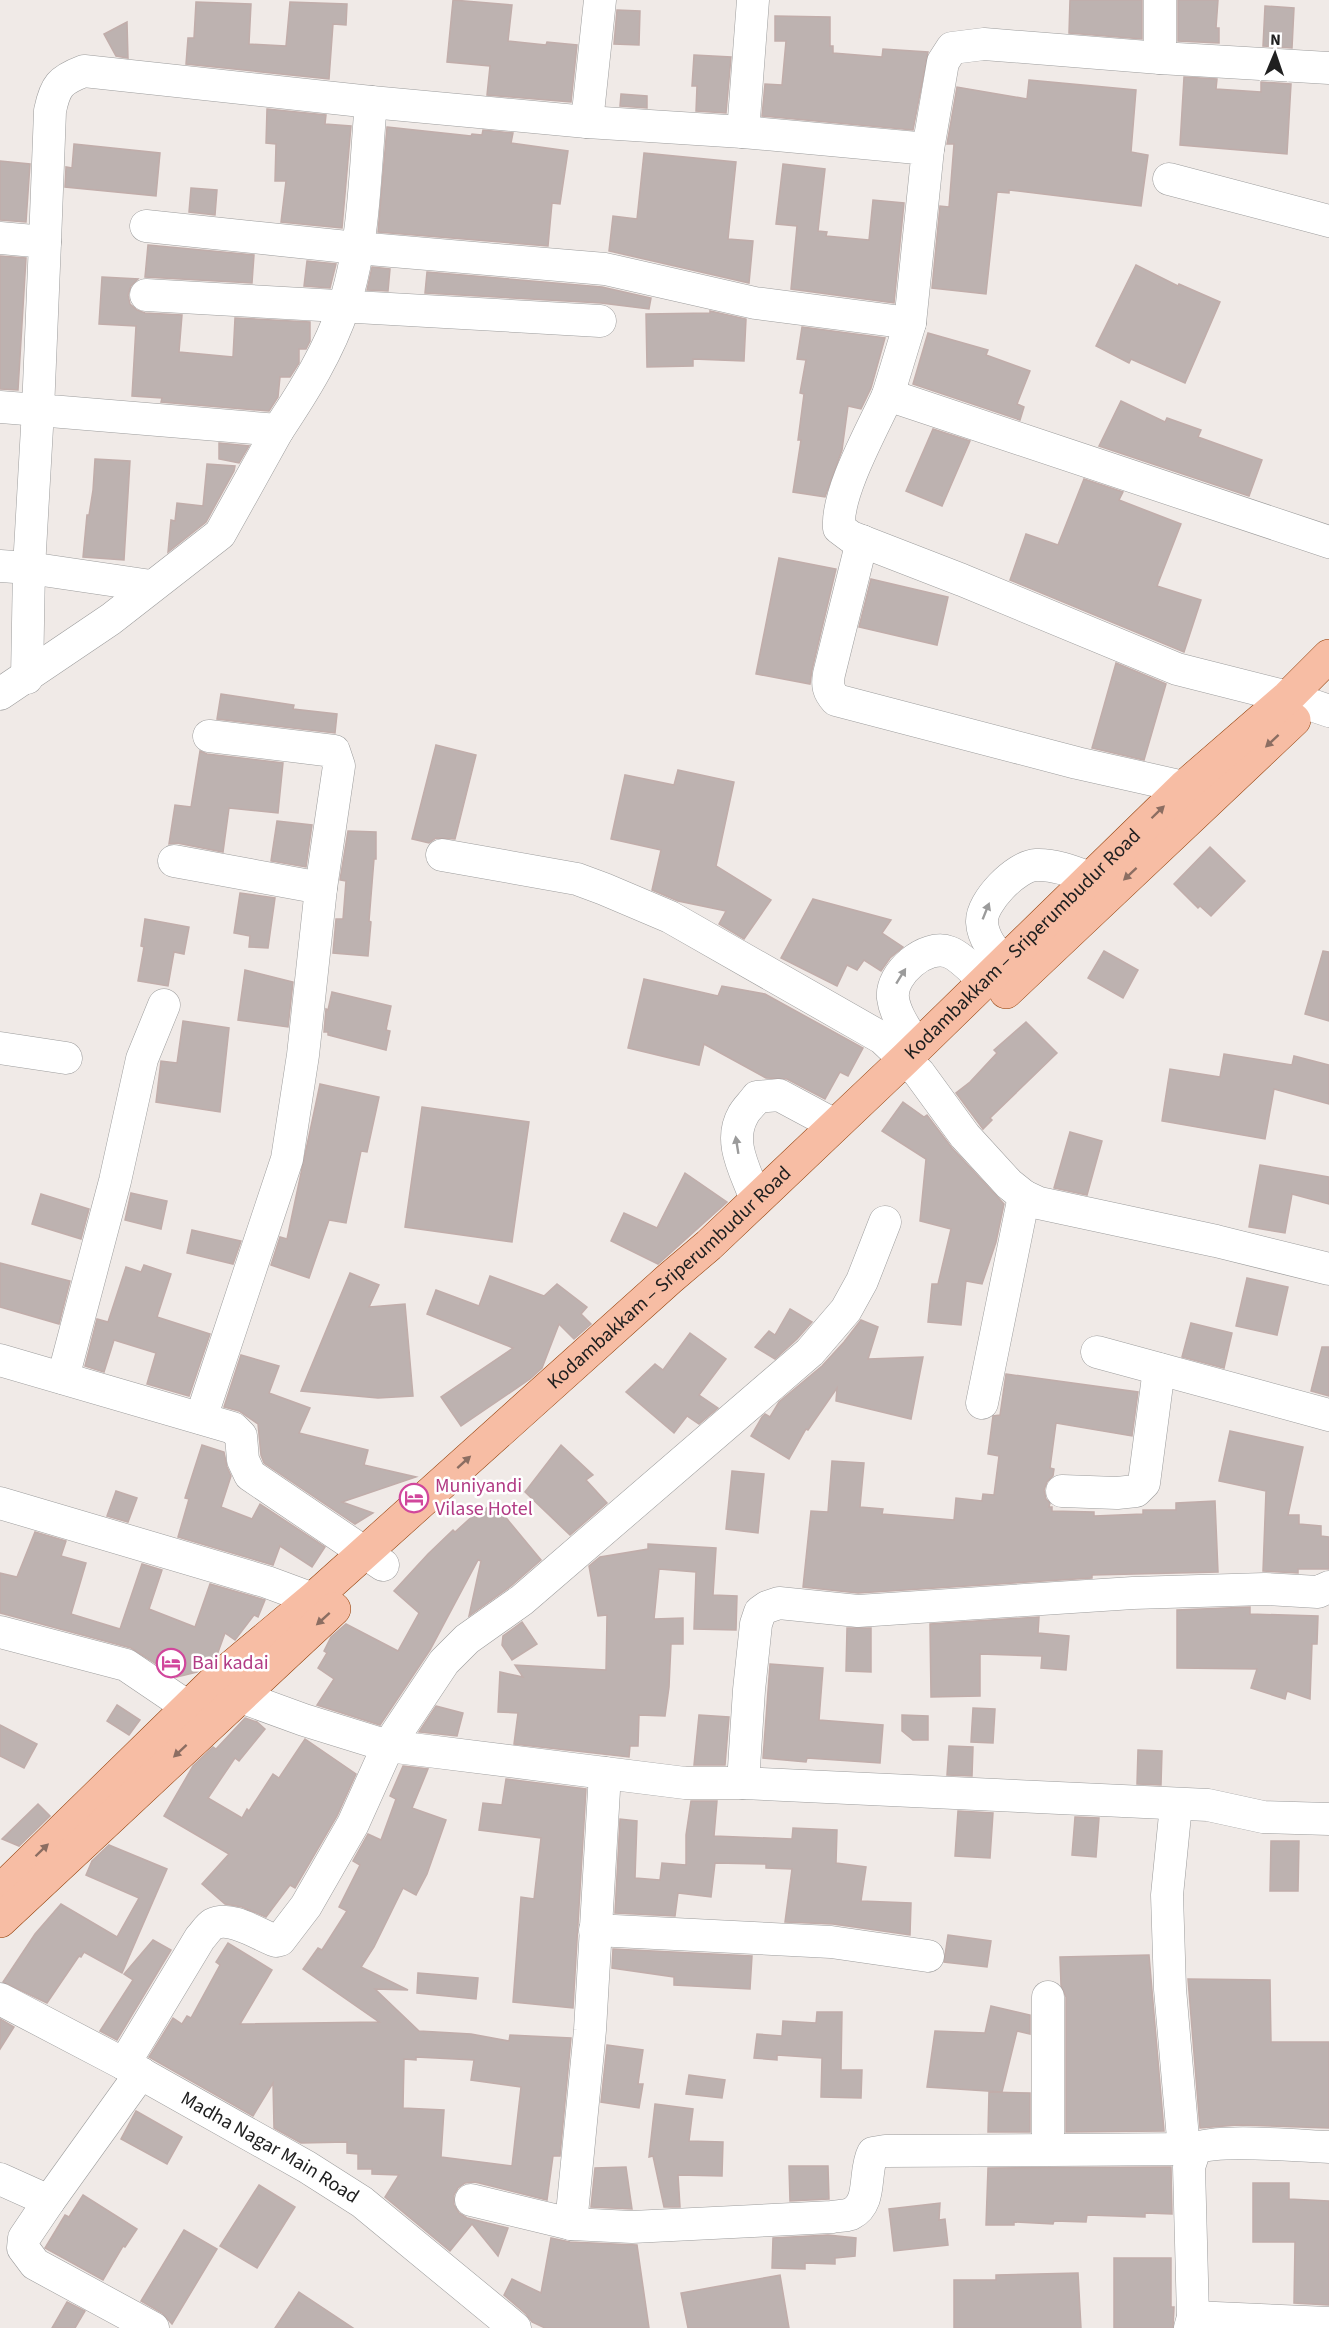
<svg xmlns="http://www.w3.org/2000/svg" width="1329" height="2328" viewBox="0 0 1329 2328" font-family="'Source Sans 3',sans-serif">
	<rect width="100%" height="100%" fill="#f0eae7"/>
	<!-- building -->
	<g fill="#bdb2b0" stroke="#c1adaa" stroke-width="1.5" fill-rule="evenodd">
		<path d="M453,0L512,5L508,41L546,45L547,42L577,45L571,102L487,95L490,66L447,62Z"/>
		<path d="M1070,0H1142V39L1069,33Z"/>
		<path d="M1178,0H1218L1216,28H1219V43L1178,41Z"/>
		<path d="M196,2L251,4L249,44L286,46L290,2L347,4L346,25L333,24L329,79L186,64L188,38H194Z"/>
		<path d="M1265,6L1294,8L1292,48L1263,46Z"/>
		<path d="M617,10L640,11L639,45L614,44Z"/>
		<path d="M775,16L830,17V46H833V53L882,57L883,49L928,52L913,130L762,116L765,84L782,85L786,41H775Z"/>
		<path d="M127,22L128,58L116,56L104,34Z"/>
		<path d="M694,55L731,57L726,113L696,111L697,86H692Z"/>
		<path d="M1184,77L1217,79L1216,89L1261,92V82L1291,84L1287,154L1180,145Z"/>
		<path d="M1029,80L1136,90L1131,152L1148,155L1141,206L1009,190V193L997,192L986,294L932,288L940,206L949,207L954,144H947L957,87L1027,99Z"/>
		<path d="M621,94L647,96V108L620,106Z"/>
		<path d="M267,109L326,115L325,124L351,126L342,228L281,222L286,181H275L276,144L266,143Z"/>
		<path d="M387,127L471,136L472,134L482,135L483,130L513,133L511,143L568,151L560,204L552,203L548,246L378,232Z"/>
		<path d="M74,144L160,153L156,196L65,187L66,167L72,168Z"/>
		<path d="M644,153L736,162L728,239L753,241L749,283L609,251L613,216L637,219Z"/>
		<path d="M0,161L30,164L26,222L0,220Z"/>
		<path d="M783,164L825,169L818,231L827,232L826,236L869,240L873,200L904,203L894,303L791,289L797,226L776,224Z"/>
		<path d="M191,188L217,190L215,215L189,212Z"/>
		<path d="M148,245L254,255L252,283L145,277Z"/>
		<path d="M0,256L26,258L18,390L0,389Z"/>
		<path d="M307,261L336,264L330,288L304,286Z"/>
		<path d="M1136,265L1178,286L1179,284L1220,302L1185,383L1131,359L1129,363L1096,346Z"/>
		<path d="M372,267L390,269L388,291L367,290Z"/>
		<path d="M427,272L602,287L651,298L649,309L601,303L425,293Z"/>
		<path d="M102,277L138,279L131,286L128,295L130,304L137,310L145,313L182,315L179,352L233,357L235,318L310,322V341L306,349H299V363L290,377H280L278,397L269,411L161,402L162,398L132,396L136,326L99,324Z"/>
		<path d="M710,311L746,319L744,361L693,359V366L647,367L646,314L710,313Z"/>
		<path d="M802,327L885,338L871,388L861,409L848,406L842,450L825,497L793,492L801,440H798L804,394L800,393L806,360L797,359Z"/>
		<path d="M928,333L988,350L986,355L1030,371L1017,404L1024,407L1020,420L913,384Z"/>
		<path d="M1121,401L1165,422L1167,418L1201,430L1198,437L1262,460L1249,496L1099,446Z"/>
		<path d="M933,429L970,441L942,506L906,491Z"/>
		<path d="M219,443L249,446L239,463L219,459Z"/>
		<path d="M95,459L130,461L124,560L83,557L87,515H89L93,490Z"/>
		<path d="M207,464L235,466L234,471L206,522L168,552L171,520L175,521L177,503L203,506Z"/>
		<path d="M1084,479L1123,492L1119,500L1181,524L1157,586L1201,600L1184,652L1010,580L1026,534L1058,545Z"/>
		<path d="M779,558L836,569L812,670L810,684L756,674Z"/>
		<path d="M871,579L948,597L937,645L859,627Z"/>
		<path d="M1116,663L1166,684L1144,760L1092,748Z"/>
		<path d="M221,694L294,705L293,709L337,714L335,733L217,719Z"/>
		<path d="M436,745L476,755L455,839L436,838L429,843L412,839Z"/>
		<path d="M200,751L207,754L283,763L278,813L229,808L223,852L177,843L169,844L175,805L191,807Z"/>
		<path d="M678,770L734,782L716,866L771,900L744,939L719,924L726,911L678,901L652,890L661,850L611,839L625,775L674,785Z"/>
		<path d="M277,821L312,825L306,867L271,861Z"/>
		<path d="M348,831L376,832V859H374L369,921L371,922L368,956L333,953L336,919H343L346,881L340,880Z"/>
		<path d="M1210,847L1245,881L1211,916L1200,906L1198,908L1174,884Z"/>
		<path d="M240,893L275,898L268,948L249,947L250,936L234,933Z"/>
		<path d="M813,899L891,920L882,933L903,947L890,958L881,971L864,960L857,970L847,965L837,986L781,958Z"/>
		<path d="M145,919L189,927L184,954L174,952L168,986L138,981L144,947L141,946Z"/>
		<path d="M1104,951L1138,970L1123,998L1088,978Z"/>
		<path d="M1323,951L1329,952V1021L1305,1014Z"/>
		<path d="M245,970L293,982L288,1027L238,1020Z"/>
		<path d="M644,979L718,996L722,986L765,994L863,1048L848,1076L840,1072L825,1099L787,1079L766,1078L704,1044L699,1065L628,1048Z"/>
		<path d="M332,992L391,1006L386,1030L390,1031L386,1050L328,1035V1032H324L326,1009L328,1010Z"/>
		<path d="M183,1021L229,1028L220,1112L156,1102L161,1061L177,1063Z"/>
		<path d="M1026,1022L1057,1053L990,1118L992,1120L983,1129L956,1093L970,1082L997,1053L994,1050Z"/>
		<path d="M1224,1054L1292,1065L1294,1056L1329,1065V1104L1274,1089L1265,1139L1162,1121L1170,1069L1220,1077Z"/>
		<path d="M320,1084L379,1097L367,1152L361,1151L346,1223L329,1220L309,1278L271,1265L280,1237L287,1239Z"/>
		<path d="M903,1102L924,1117L927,1115L952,1148L1004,1204L996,1242L982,1284L966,1281L961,1325L928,1322L932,1284H938L951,1229L920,1221L926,1159L882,1131Z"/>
		<path d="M422,1107L529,1122L512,1242L405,1227Z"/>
		<path d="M1070,1132L1102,1141L1087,1195L1054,1188Z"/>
		<path d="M1260,1165L1329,1177V1204L1292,1194L1285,1233L1249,1227Z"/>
		<path d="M685,1173L727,1202L658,1264L611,1241L624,1213L657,1228Z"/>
		<path d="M131,1193L167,1201L161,1229L125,1220Z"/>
		<path d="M41,1194L89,1209L81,1239L32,1224Z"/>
		<path d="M192,1230L241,1241L233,1264L187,1253Z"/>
		<path d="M0,1263L70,1281L59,1324L0,1307Z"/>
		<path d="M144,1265L171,1274L157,1317L210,1334L189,1396L147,1384L156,1353L114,1340L104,1372L85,1366L97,1319L108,1322L126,1267L141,1272Z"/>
		<path d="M350,1273L379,1285L369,1307L405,1304L413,1396L378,1398L301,1391Z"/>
		<path d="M490,1276L544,1296L557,1284L587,1307L581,1314L591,1324L574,1339L559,1324L542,1368L530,1379L461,1426L441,1397L513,1348L427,1314L436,1290L479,1306Z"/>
		<path d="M1247,1278L1288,1287L1277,1335L1236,1326Z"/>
		<path d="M790,1309L812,1322L797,1339L775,1359L755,1347L769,1331L775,1335Z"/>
		<path d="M861,1320L878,1327L868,1359L923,1357L911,1419L836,1401L837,1388L808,1430L806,1429L789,1459L751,1436L762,1417L765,1414L770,1417L779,1402L822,1366L844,1342Z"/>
		<path d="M1191,1323L1232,1333L1224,1368L1182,1357Z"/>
		<path d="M690,1333L726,1359L699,1395L718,1408L699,1424L687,1416L674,1433L626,1392L655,1364L663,1370Z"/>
		<path d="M1322,1347H1329V1396L1311,1391Z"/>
		<path d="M241,1355L279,1366L269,1393L310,1408L299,1433L368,1450L364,1465L416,1477L342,1502L373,1513L355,1524L264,1463L261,1455L258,1424L239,1411L224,1407Z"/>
		<path d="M1006,1374L1138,1392L1132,1436L1056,1423L1050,1468L1054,1469L1053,1476L1047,1482L1044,1490L1046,1499L1050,1503L1049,1507H1052V1511L1094,1512V1516L1143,1514V1510H1176V1503L1215,1501L1218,1572L1092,1575V1578L858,1593L803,1587L811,1511L828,1512L832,1461L864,1463L860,1507L883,1509L882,1514L954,1520L956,1498L982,1501L983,1494L994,1495L999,1456L988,1454L993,1416L1000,1415Z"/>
		<path d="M1230,1431L1303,1447L1288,1515H1299V1524L1321,1526V1536L1329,1537V1569H1298V1573L1263,1571L1266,1491L1219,1481Z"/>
		<path d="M202,1445L224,1452L227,1467L231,1476L221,1507L252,1519L260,1504L325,1547L312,1567L280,1546L273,1565L178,1537L189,1499L185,1498Z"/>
		<path d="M561,1445L593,1475L586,1480L607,1503L570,1535L525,1492Z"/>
		<path d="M732,1471L764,1474L758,1533L726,1529Z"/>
		<path d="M116,1491L137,1498L128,1522L107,1516Z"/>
		<path d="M493,1502L541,1560L511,1586L469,1616L481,1561L478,1560L430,1650L380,1725L317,1705L334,1679L318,1668L327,1653L324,1651L331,1637L346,1624L398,1651L419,1613L394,1591L428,1554L453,1530L455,1532L475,1514L477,1517Z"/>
		<path d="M35,1532L66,1541L61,1556L86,1563L71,1614L120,1629L142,1564L162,1570L149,1609L195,1627L210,1584L265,1600L258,1617L254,1615L235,1640L225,1633L217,1655L197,1672L177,1677L131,1648L0,1613V1573L17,1577Z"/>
		<path d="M648,1544L716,1548L713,1595L737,1596L736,1630L694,1629L696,1572L659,1569L654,1619L683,1618V1644H671L669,1687L665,1716L639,1715L638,1746H630L629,1757L514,1744L518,1713L498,1712L500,1672L523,1677L515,1665L606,1670L607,1615L598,1616L589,1566L600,1557L648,1549Z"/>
		<path d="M1250,1607V1614L1318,1616L1317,1644H1312L1310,1699L1287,1691L1285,1699L1251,1688L1257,1669L1177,1668V1610Z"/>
		<path d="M1039,1617L1038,1633L1069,1636L1066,1670L1041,1668L1042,1656L980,1654V1696L931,1697L930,1624Z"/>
		<path d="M522,1622L537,1644L512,1660L502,1645L503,1636Z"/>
		<path d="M847,1628H871V1672L846,1671Z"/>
		<path d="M770,1664L823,1668L819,1720L883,1725L880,1763L807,1758L806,1762L763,1758Z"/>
		<path d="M117,1705L140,1720L129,1735L107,1721Z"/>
		<path d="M436,1706L463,1713L457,1736L419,1732Z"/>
		<path d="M973,1708L995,1709L993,1743L971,1742Z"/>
		<path d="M699,1715L729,1717L725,1765H694Z"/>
		<path d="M902,1715L928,1716V1740H913L902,1731Z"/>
		<path d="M245,1718L257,1722L265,1729L239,1761L235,1758L208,1798L242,1818L247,1809L249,1811L273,1774L279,1778L305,1739L356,1774L337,1816L295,1888L290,1885L266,1917L242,1907L225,1904L202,1884L229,1854L164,1816L193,1766L213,1747L216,1749Z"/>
		<path d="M0,1725L37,1744L24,1768L0,1756Z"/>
		<path d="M949,1746L973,1747L972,1776L947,1775Z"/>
		<path d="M1138,1750L1162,1751L1161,1785L1137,1784Z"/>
		<path d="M403,1766L428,1769L412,1808L446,1820L427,1874L416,1895L403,1888L374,1947L361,1967L408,1990L375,1989L419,2031L471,2034L509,2041L510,2035L571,2038L560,2156H553L547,2200L475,2182L465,2183L458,2188L454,2195V2205L459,2213L467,2218L508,2228L498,2256L472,2224L450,2251L385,2197L399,2175L372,2174V2169H358V2154L347,2153V2142L301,2143L274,2128L273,2083L253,2116L149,2057L173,2018L182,2024L187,2016L191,2018L220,1965L216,1962L228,1943L272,1970L240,2024L379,2022L303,1969L318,1948L322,1950L347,1911L339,1907L360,1865L353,1861L368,1834L381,1840L396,1799L390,1796ZM416,2057L474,2060L471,2080L521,2087L512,2166L441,2157L444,2110L403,2108L404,2059L416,2060Z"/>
		<path d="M506,1779L586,1789L573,2008L513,2002L521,1897L534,1899L541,1838L479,1830L483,1803L502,1805Z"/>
		<path d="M691,1801H717L714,1836L792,1839L793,1828L837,1830L836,1863L866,1867L861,1901L911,1903L910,1935L833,1924L785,1922L792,1869L766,1868V1864L715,1863L711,1897L678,1893L675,1916L615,1913L620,1819L637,1821L635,1878L660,1880L662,1863L686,1865V1835Z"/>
		<path d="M38,1804L50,1816L19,1846L2,1839Z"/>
		<path d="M958,1811L993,1813L990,1858L955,1856Z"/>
		<path d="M1075,1817L1099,1818L1096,1857L1072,1855Z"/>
		<path d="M1271,1841H1299L1298,1891H1270Z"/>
		<path d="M109,1845L167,1869L122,1973L84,1952L81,1957L79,1956L47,2003L3,1982L35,1934L61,1904L117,1937L139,1898L86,1875L92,1861Z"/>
		<path d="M948,1935L991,1941L987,1967L944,1962Z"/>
		<path d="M153,1940L171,1950L117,2040L100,2031L133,1980L124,1974Z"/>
		<path d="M613,1949L752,1956L750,1989L674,1985V1977L612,1968Z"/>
		<path d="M1149,1955L1164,2131L1066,2132V1997L1061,1985L1060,1957Z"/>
		<path d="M418,1973L478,1978L476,1999L417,1993Z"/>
		<path d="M1188,1979L1270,1980L1271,2042H1329V2128L1238,2125L1200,2128Z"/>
		<path d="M991,2006L1030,2015V2034L1017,2031L1002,2092L927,2087L935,2031L985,2033Z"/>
		<path d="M817,2012H842L841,2070H862L861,2098L821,2097L822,2058L777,2055V2060L754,2058L757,2034L782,2036L783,2021L816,2023Z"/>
		<path d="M0,2019L14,2027L0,2049Z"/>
		<path d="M607,2045L643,2050L638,2084H643L639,2108L601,2102Z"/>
		<path d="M689,2075L725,2080L722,2098L686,2094Z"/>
		<path d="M989,2092L1030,2093V2132H988Z"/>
		<path d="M655,2104L693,2109L689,2141L723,2142L722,2176L678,2175L680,2207H664L653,2156L649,2157Z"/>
		<path d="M136,2111L182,2137L167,2164L121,2139Z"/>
		<path d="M789,2166H828L829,2199L790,2201Z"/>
		<path d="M626,2167L632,2209L591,2207L595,2168Z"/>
		<path d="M1171,2167L1172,2214L1145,2213V2217L1087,2215L1086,2222L1054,2221L1053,2224L1014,2222V2225H986L988,2168Z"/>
		<path d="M1253,2183H1289V2199L1329,2201V2305L1294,2303L1295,2242H1253Z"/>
		<path d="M259,2185L295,2207L257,2268L220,2246Z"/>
		<path d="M83,2195L137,2229L125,2247L123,2246L103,2280L45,2248L65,2215L69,2217Z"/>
		<path d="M940,2203L939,2220L945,2219L948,2245L894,2251L889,2209Z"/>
		<path d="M184,2230L217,2249L172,2324L162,2313L141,2301Z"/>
		<path d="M828,2235L856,2238L855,2256L835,2258V2264L805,2263V2269L772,2268L773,2238Z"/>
		<path d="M551,2238L570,2242L637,2245L649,2328H545L532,2322L526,2314L504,2295L512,2279L541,2293Z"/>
		<path d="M1114,2258H1171V2307H1174L1173,2328H1114Z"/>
		<path d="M1078,2273L1081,2328H954V2280H996V2275Z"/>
		<path d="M780,2275L789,2328H688L681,2293Z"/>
		<path d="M299,2292L353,2328H275Z"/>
		<path d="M67,2302L85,2311L75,2328H52Z"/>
	</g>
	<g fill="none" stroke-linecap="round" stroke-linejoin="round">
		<!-- minor casing -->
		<g stroke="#9d9d9d" stroke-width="33">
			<g id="minor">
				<path d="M1160,0V58"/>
				<path d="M587,122L600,0"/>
				<path d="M743,132L753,0"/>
				<path d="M928,149L943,62L952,48L984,44L1160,58L1329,68"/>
				<path d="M1169,179L1329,221"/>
				<path d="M146,226L357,248L605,269L755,303L910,323"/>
				<path d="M0,238L45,242L38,410L278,430C304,391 329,351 344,306C365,241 365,169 371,102"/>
				<path d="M45,242L50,111C55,86 60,80 84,71L371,102L587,122L743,132L928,149L910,323L888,395L1329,542"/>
				<path d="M146,295L600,321"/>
				<path d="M888,395C873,428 836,493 839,528L851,537L962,580L1177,669L1288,697L1329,711"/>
				<path d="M0,407L38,410L29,568L0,566"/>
				<path d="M862,541L829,674C827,685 828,691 836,700L1077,763L1184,787"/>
				<path d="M27,678L29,568L151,586"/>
				<path d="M0,694L111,619L220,534L278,430"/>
				<path d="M442,855L577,879L604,889L670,917L882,1038L919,1073L965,1136L1009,1184L1024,1196L1039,1203L1216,1241L1329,1269"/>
				<path d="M174,861L321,888"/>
				<path d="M1004,962C994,951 983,939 982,922C981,902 1016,866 1036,865C1054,864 1074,872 1090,878"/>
				<path d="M917,1047C908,1032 895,1015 893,998C890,974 926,943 949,952C962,957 974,972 985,981"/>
				<path d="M0,1048L66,1058"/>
				<path d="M756,1200C747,1173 727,1143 743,1115C746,1109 753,1103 757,1097L779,1095L835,1125"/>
				<path d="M1097,1352L1329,1415"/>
				<path d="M0,1360L233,1428L241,1436L243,1460L250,1475L383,1565"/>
				<path d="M63,1378L115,1181L142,1059L164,1005"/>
				<path d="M982,1403L1024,1196"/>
				<path d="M201,1418L287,1159L303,1055L321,888L339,766L334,751L209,736"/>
				<path d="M1062,1491L1117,1493L1136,1491L1144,1483L1159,1369"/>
				<path d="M0,1503L267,1582L313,1599"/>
				<path d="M0,1632L126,1665L188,1707L205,1726"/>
				<path d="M221,1684L238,1696L304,1720L388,1746L685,1783H743L1208,1805L1263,1817L1329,1819"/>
				<path d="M743,1783L749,1690L756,1624L760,1612L767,1607L779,1603L858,1611L1133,1593L1265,1589L1318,1592L1329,1587"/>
				<path d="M1176,1805L1167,1895L1170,1989L1184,2150"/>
				<path d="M595,1930L831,1942L928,1956"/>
				<path d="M1048,1997V2149"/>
				<path id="s1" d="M0,1999L124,2064L307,2167L362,2202L515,2328"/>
				<path d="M124,2064L200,1938C204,1934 208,1927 213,1924C231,1915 259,1935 276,1941L280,1940L306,1906L353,1824L388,1746L444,1662L467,1639L522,1600L810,1352L846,1310L862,1281L885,1222"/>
				<path d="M141,2073L49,2201L24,2238L23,2248L35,2264L153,2328"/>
				<path d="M0,2179L49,2201"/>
				<path d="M471,2200L571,2224L632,2227L832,2217C837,2216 845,2216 851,2214C873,2203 863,2172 873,2153L885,2151L1195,2149"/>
				<path d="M571,2224L590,2030L605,1773"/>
				<path d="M1193,2317L1329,2323"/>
				<path d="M1190,2328L1193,2317L1189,2167L1195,2149C1215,2138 1301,2146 1329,2147"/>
			</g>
		</g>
		<!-- major casing -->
		<g stroke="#933f08" stroke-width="34">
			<g id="major">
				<path d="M1006,992L1294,720"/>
				<path id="s2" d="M0,1891L215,1681L313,1599L669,1279L709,1245L905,1059L1184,787L1288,697L1329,656"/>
				<path d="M0,1921L334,1609"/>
			</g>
		</g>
		<!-- minor -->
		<use href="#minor" stroke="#fff" stroke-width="32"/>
		<!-- major -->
		<use href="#major" stroke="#f7bda4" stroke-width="33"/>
	</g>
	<!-- one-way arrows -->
	<defs><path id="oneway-solid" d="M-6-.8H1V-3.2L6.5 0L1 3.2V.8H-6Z" transform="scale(1.5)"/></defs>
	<g fill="#8c6e62">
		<use href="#oneway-solid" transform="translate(1272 741) rotate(137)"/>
		<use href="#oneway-solid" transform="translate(1158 812) rotate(-44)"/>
		<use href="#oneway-solid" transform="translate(1130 874) rotate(137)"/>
		<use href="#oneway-solid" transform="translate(464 1462) rotate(-42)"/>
		<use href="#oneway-solid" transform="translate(323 1619) rotate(138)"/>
		<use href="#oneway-solid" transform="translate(180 1751) rotate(137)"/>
		<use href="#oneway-solid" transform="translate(42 1850) rotate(-44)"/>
	</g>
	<g fill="#9b9b9b">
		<use href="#oneway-solid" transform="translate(986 911) rotate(-68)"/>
		<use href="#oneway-solid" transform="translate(901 976) rotate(-58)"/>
		<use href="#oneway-solid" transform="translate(737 1145) rotate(-99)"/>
	</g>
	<!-- icons -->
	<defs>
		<g id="hotel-ring" transform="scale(1.5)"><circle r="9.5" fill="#fff" stroke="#d1479c" stroke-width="1.5"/><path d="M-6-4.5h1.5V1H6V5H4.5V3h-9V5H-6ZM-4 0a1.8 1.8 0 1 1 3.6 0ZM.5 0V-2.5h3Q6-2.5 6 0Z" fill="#d1479c"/></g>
	</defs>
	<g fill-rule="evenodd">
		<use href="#hotel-ring" x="414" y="1498"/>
		<use href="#hotel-ring" x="171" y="1663"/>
	</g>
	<g text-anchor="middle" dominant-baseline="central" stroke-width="5" stroke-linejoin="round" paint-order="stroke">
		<!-- street labels -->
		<g font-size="20" fill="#202020" stroke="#fff">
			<text stroke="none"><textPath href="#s2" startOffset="1394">Kodambakkam – Sriperumbudur Road</textPath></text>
			<text stroke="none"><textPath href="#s2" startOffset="908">Kodambakkam – Sriperumbudur Road</textPath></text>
			<text stroke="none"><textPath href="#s1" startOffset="308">Madha Nagar Main Road</textPath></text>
		</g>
		<!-- hotel labels -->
		<g font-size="20" fill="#b23c85" stroke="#fff" text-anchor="start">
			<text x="435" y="1486">Muniyandi<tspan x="435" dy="23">Vilase Hotel</tspan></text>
			<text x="192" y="1663">Bai kadai</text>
		</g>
	</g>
	<!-- north arrow -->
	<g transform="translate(1275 54) rotate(2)" stroke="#ffffff" stroke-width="4.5" paint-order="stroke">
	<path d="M0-4.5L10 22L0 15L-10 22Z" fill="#202020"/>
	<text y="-9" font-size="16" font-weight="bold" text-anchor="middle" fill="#202020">N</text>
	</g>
</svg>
